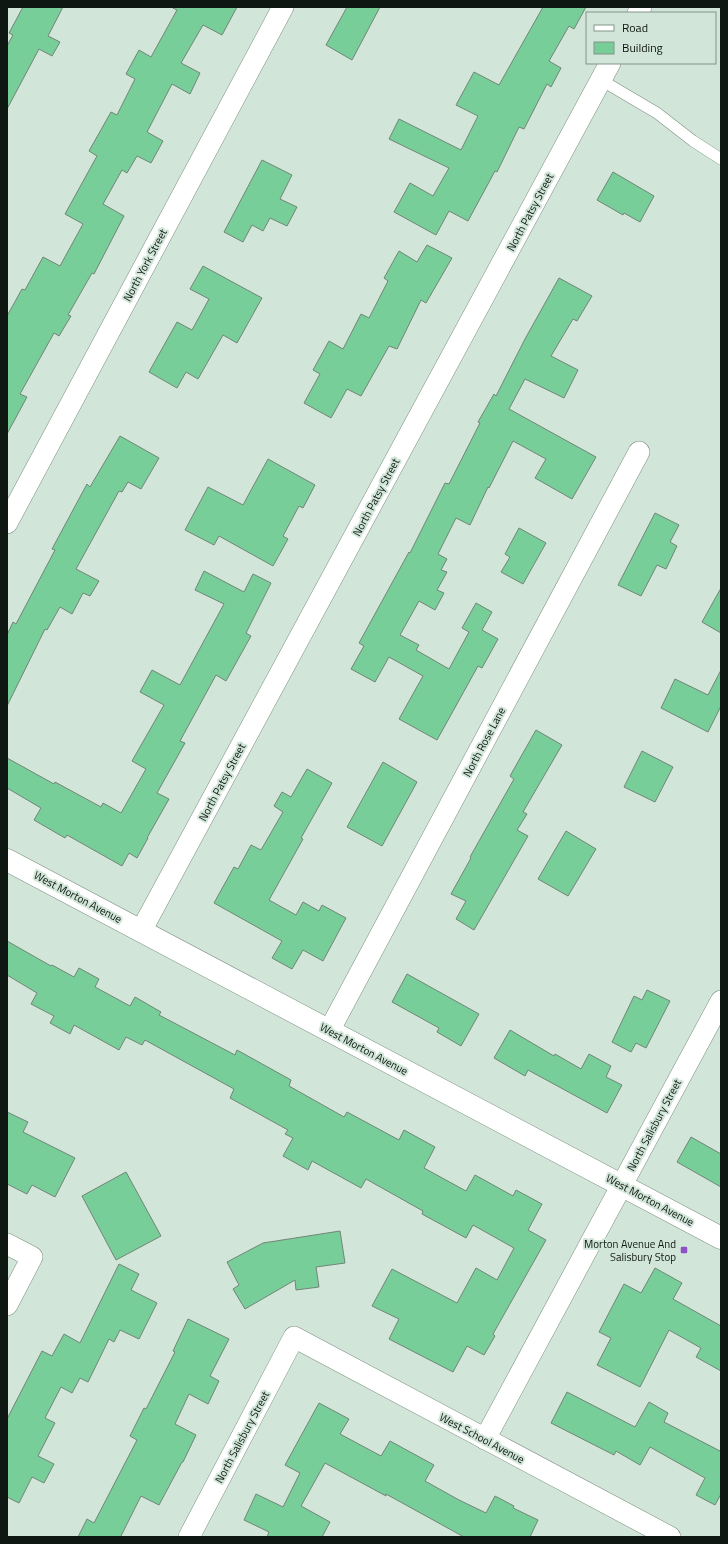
<svg xmlns="http://www.w3.org/2000/svg" width="728" height="1544" viewBox="0 0 728 1544" font-family="'Titillium Web',sans-serif">
	<rect width="100%" height="100%" fill="#d1e6d8"/>
	<!-- building -->
	<g fill="#77ce98" stroke="#728578">
		<path d="M23,7H63L48,36L60,42L52,56L39,49L7,109V46L13,35L9,33Z"/>
		<path d="M171,7H237L222,35L203,25L181,63L200,73L190,94L172,84L147,132L163,141L151,163L137,156L127,173L122,170L103,204L124,216L94,274L92,273L68,315L71,316L59,336L54,333L20,394L27,397L7,434V316L22,289L25,290L43,257L60,266L83,224L65,214L97,156L89,151L111,112L117,115L135,79L126,74L139,50L151,57L177,10Z"/>
		<path d="M347,7H380L352,60L326,45Z"/>
		<path d="M543,7H586L574,29L569,26L549,61L561,68L551,87L547,84L524,129L519,127L497,172L495,171L468,221L449,211L436,235L394,212L410,183L433,196L449,168L389,139L399,119L461,150L478,116L456,105L474,72L499,85Z"/>
		<path d="M262,160L292,175L280,199L297,207L287,226L270,218L263,231L252,225L243,242L224,232Z"/>
		<path d="M613,172L654,196L640,222L624,213L623,215L597,200Z"/>
		<path d="M427,245L452,258L426,303L421,300L397,349L389,346L361,396L347,389L331,418L304,403L320,374L313,370L329,341L343,349L361,314L369,318L388,281L384,278L399,251L417,262Z"/>
		<path d="M203,266L262,298L237,343L223,335L198,379L186,372L177,388L149,372L177,322L192,330L209,299L190,289Z"/>
		<path d="M559,278L592,296L577,321L573,319L551,356L578,370L564,398L525,379L509,409L596,457L572,499L535,478L546,459L513,441L489,488L488,487L470,525L456,518L438,554L447,559L441,570L447,572L437,590L444,593L435,610L419,601L400,635L419,645L416,650L449,669L469,632L462,628L476,603L492,612L482,630L498,639L482,668L478,666L437,740L399,719L423,676L389,657L375,682L351,669L364,646L359,643L409,552L410,553L445,483L449,484L480,423L478,422L494,394L496,396L525,339Z"/>
		<path d="M120,436L159,458L141,489L128,482L122,492L119,491L76,569L99,581L90,596L83,593L72,614L60,607L47,630L45,629L7,706V635L13,622L16,624L55,550L52,549L87,484L90,487Z"/>
		<path d="M268,459L315,485L303,508L299,506L283,536L288,539L273,566L219,536L214,545L185,530L208,487L243,505Z"/>
		<path d="M655,513L679,525L670,542L677,546L666,569L657,565L641,596L618,585Z"/>
		<path d="M519,528L546,543L523,584L501,572L510,557L505,554Z"/>
		<path d="M204,571L244,592L253,574L271,583L246,633L251,636L226,681L216,675L180,741L185,743L157,793L169,799L147,838H148L137,858L129,853L122,866L67,835L65,838L34,820L41,808L7,788V758L54,784L55,782L101,807L103,803L121,813L146,769L132,761L164,705L140,692L152,670L180,685L224,604L195,590Z"/>
		<path d="M721,588V633L702,622Z"/>
		<path d="M721,670V706L708,732L661,708L675,679L708,695Z"/>
		<path d="M536,730L562,745L523,812L527,814L517,830L528,836L474,930L456,919L466,901L451,894L471,858L470,857L514,779L510,776Z"/>
		<path d="M642,751L673,767L655,802L624,787Z"/>
		<path d="M383,762L417,782L382,846L347,827Z"/>
		<path d="M307,769L332,783L301,838L303,839L269,900L296,915L303,902L319,911L322,905L346,918L323,961L303,950L292,969L272,958L282,941L214,903L234,867L238,869L251,845L261,850L283,812L274,806L282,792L291,797Z"/>
		<path d="M566,831L596,849L568,896L538,879Z"/>
		<path d="M7,941L51,966L52,965L74,977L79,968L99,979L95,987L130,1006L135,997L161,1012L159,1015L235,1055L237,1050L291,1080L289,1086L344,1117L347,1112L399,1140L404,1130L435,1147L424,1168L466,1191L475,1175L513,1196L516,1190L542,1204L528,1230L546,1240L493,1334L495,1336L484,1355L467,1346L453,1372L389,1339L399,1319L372,1306L392,1269L457,1303L476,1268L497,1280L514,1248L473,1225L466,1238L422,1214L423,1211L366,1179L361,1188L312,1161L308,1170L283,1156L293,1138L285,1134L288,1130L230,1098L234,1089L145,1040L142,1045L126,1037L119,1050L74,1025L70,1034L50,1023L54,1016L31,1004L37,993L7,975Z"/>
		<path d="M407,974L479,1014L461,1046L437,1032L439,1028L392,1002Z"/>
		<path d="M647,990L670,1001L646,1048L636,1043L631,1052L612,1042L634,996L642,1000Z"/>
		<path d="M510,1030L554,1056L555,1054L581,1069L589,1054L611,1066L606,1077L622,1085L607,1113L528,1070L525,1076L494,1058Z"/>
		<path d="M7,1112L28,1122L23,1132L75,1158L55,1197L32,1185L27,1194L7,1184Z"/>
		<path d="M691,1137L721,1154V1187L677,1162Z"/>
		<path d="M126,1172L161,1236L116,1260L82,1196Z"/>
		<path d="M340,1231L345,1263L316,1267L319,1287L296,1290L295,1280L245,1309L233,1289L239,1285L227,1262L263,1243Z"/>
		<path d="M119,1264L139,1274L131,1290L157,1303L139,1339L120,1330L114,1342L109,1339L88,1382L80,1378L72,1393L61,1387L45,1418L55,1423L38,1456L54,1464L44,1483L32,1477L19,1503L7,1497V1419L42,1351L52,1356L64,1334L80,1343Z"/>
		<path d="M655,1268L682,1283L673,1299L721,1326V1371L696,1357L701,1348L669,1330L640,1387L597,1365L611,1338L599,1332L624,1284L641,1293Z"/>
		<path d="M188,1319L229,1339L210,1376L219,1381L208,1404L189,1394L175,1424L196,1435L183,1462H182L159,1505L141,1496L121,1536L122,1537H78L87,1519L94,1523L137,1440L130,1436L144,1408L146,1409L175,1352L173,1351Z"/>
		<path d="M567,1392L635,1427L649,1402L668,1413L664,1422L720,1451L721,1449V1494L715,1505L696,1495L705,1478L650,1447L640,1465L616,1451L614,1455L551,1423Z"/>
		<path d="M319,1403L349,1419L340,1434L381,1456L390,1441L434,1465L425,1481L459,1500L486,1513L495,1496L514,1506L513,1508L538,1520L530,1537H464L386,1494V1496L325,1463L301,1506L330,1522L322,1537H267L269,1532L244,1520L256,1494L283,1507L300,1473L285,1465Z"/>
	</g>
	<g fill="none" stroke-linecap="round" stroke-linejoin="round">
		<!-- lane casing -->
		<g stroke="#7d9083" stroke-width="12">
			<path id="lane" d="M601,80L657,113L693,141L721,159"/>
		</g>
		<!-- street casing -->
		<g stroke="#7d9083" stroke-width="22">
			<g id="street">
				<path d="M638,13L641,7"/>
				<path d="M7,523L283,7"/>
				<path d="M141,931L610,63"/>
				<path d="M329,1031L639,452"/>
				<path d="M7,1244L32,1257L7,1305"/>
				<path d="M485,1439L721,1001"/>
				<path d="M189,1537L294,1337L670,1537"/>
			</g>
		</g>
		<!-- secondary casing -->
		<g stroke="#7d9083" stroke-width="23">
			<path id="secondary" d="M7,860L721,1238"/>
		</g>
		<!-- lane -->
		<use href="#lane" stroke="#fff" stroke-width="11"/>
		<!-- street -->
		<use href="#street" stroke="#fff" stroke-width="21"/>
		<!-- secondary -->
		<use href="#secondary" stroke="#fff" stroke-width="22"/>
	</g>
	<!-- markers -->
	<rect fill="#8e50c6" stroke="#d1e6d8" stroke-width="1.5" x="680" y="1246" width="8" height="8" rx="2"/>
	<g text-anchor="middle" dominant-baseline="central" stroke-width="4" stroke-linejoin="round" paint-order="stroke">
		<!-- street labels -->
		<g font-size="11" fill="#0f1712" stroke="#d1e6d8">
			<text transform="translate(530 212) rotate(-62)">North Patsy Street</text>
			<text transform="translate(145 265) rotate(-62)">North York Street</text>
			<text transform="translate(376 497) rotate(-62)">North Patsy Street</text>
			<text transform="translate(484 742) rotate(-62)">North Rose Lane</text>
			<text transform="translate(222 782) rotate(-62)">North Patsy Street</text>
			<text transform="translate(78 897) rotate(28)">West Morton Avenue</text>
			<text transform="translate(364 1049) rotate(28)">West Morton Avenue</text>
			<text transform="translate(654 1125) rotate(-62)">North Salisbury Street</text>
			<text transform="translate(650 1200) rotate(28)">West Morton Avenue</text>
			<text transform="translate(242 1437) rotate(-62)">North Salisbury Street</text>
			<text transform="translate(482 1438) rotate(28)">West School Avenue</text>
		</g>
		<!-- poi labels -->
		<g font-size="11" fill="#0f1712" stroke="#d1e6d8" text-anchor="end">
			<text x="676" y="1244">Morton Avenue And<tspan x="676" dy="13">Salisbury Stop</tspan></text>
		</g>
	</g>
	<!-- border -->
	<rect width="728" height="1544" fill="none" stroke="#0f1712" stroke-width="16"/>
	<!-- legend -->
	<rect x="586" y="12" width="130" height="52" fill="#d1e6d8" stroke="#839389"/>
	<rect x="594" y="25" width="20" height="6" fill="#ffffff" stroke="#839389"/>
	<text x="622" y="32" font-size="12" fill="#0f1712">Road</text>
	<rect x="594" y="42" width="20" height="12" fill="#77ce98" stroke="#839389"/>
	<text x="622" y="52" font-size="12" fill="#0f1712">Building</text>
</svg>
